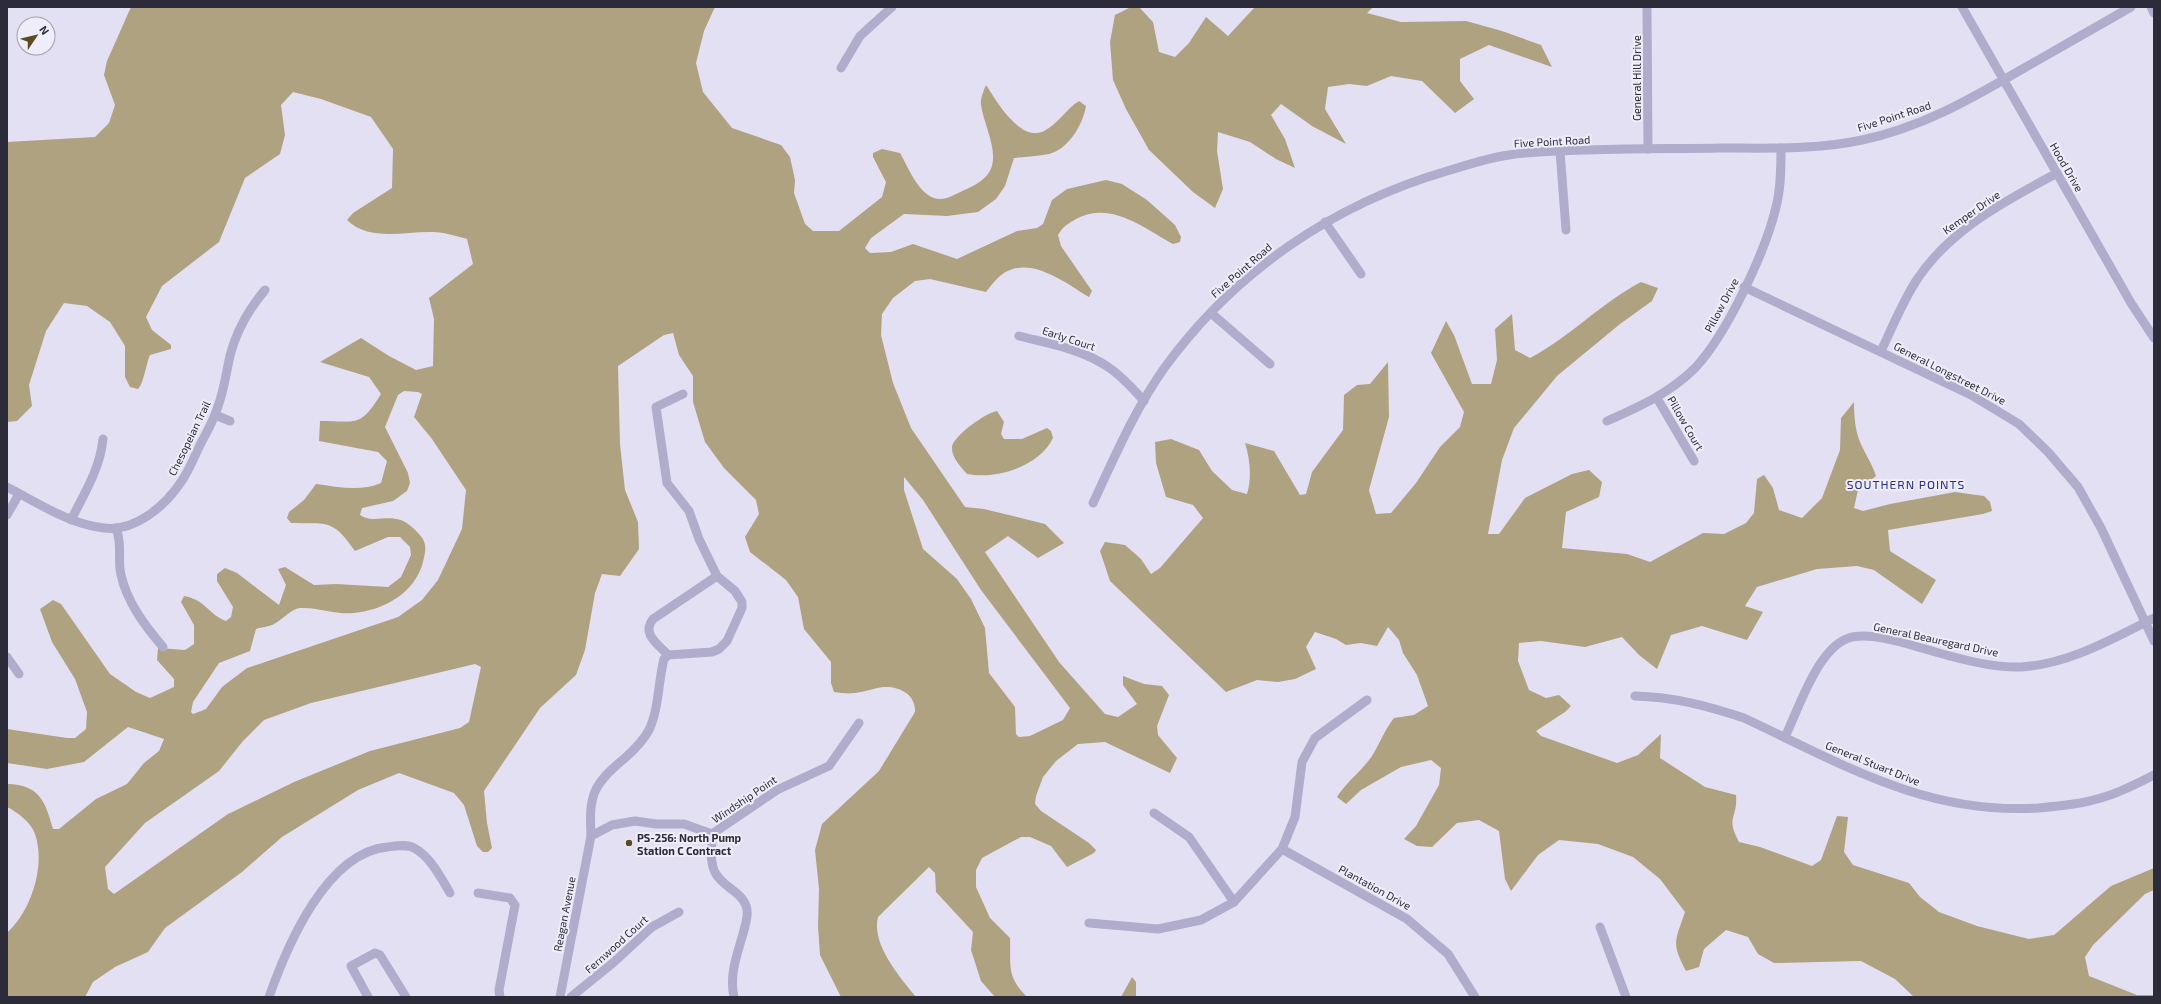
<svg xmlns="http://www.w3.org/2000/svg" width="2161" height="1004" viewBox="0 0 2161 1004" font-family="'Exo 2',sans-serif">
	<rect width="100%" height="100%" fill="#e4e0f3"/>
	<!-- water -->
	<g fill="#afa280" fill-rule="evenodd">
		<path d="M131,7H715L704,31L696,63L703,92L732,128L781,145L790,157L795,180L794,193L805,224L813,231H839L882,197L886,182L873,157V153L882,149L900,153C911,172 924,210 952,196C961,191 974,187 982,180C1006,162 984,128 981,105C980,99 984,90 986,85C996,100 1020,143 1044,131C1058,124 1066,109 1079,101L1086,106C1083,124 1069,149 1049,154C1038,156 1026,157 1014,158L1005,186L996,199L978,212L947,216L904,214L871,238L865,248L870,253L891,252L913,244L957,259L1017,231L1037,228L1043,224L1052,200L1067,189L1106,180L1122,184L1147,200L1175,225L1181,237L1180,242L1173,244C1144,228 1110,200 1076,219C1068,224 1063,226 1058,235L1061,246L1092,291L1089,297C1064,282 1028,253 1000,276C995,280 990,287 986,292L930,279L915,281L893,298L882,314L881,335L893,383L911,428L965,507L984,509L1045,524L1064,543L1038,558L1008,536L985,552L1059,662L1105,714L1118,717L1137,704L1123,685V676L1144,684L1162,686L1169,695L1157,726L1158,735L1177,758L1170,773L1105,742L1078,744L1056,761L1043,777L1036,796L1035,804L1041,811L1089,843L1096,850L1094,853L1067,867L1051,846L1030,837H1021L982,858L976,870V887L990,918L1010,938C1011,966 1006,976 1027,997H995L981,981L971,950L973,932L936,892L935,873L929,867L878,917C871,944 900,977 916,997H841L820,955L818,926L819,889L815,850L822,824L879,771L915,712C916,694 899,686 883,687C874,688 865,692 855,693C848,694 841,693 834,692L831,683V662L804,629L798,597L786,580L750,552L745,537L759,514L756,500L724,468L705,442L693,402V376L679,355L673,333L664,335L618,366L620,444L625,490L638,522L639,549L620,576L602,574L595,593L585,650L576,675L540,708L484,791L487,823L492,848L488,852H483L477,846L464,805L454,793L399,773L358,790L282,837L242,872L165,928L148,952L115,967L93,982L85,997H7V933C31,911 46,866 35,834C31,822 17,812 7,807V784C40,785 45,801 53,829H59L96,799L127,784L144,763L159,751L164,739L128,727L84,762L47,769L7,763V729L67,738H75L86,729L87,712L75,679L52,642L40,609L53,600L61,604L110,674L136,692L150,698L174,687V679L157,660L158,648L185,650L194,644V625L181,602L184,596C206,600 209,615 226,621L231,617L233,607L217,581V574L225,568L237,573L279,605L286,585L278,569L285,567L314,585L336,584L388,587L401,577L411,555L410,547L400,537H388L355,551C332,518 328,524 291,523L287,518L289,512L304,500L316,484C338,487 360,492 381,483L387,461L378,452L319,441L320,421C357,421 360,428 381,394L369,377L320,362L361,338L389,356L416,370L433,366L434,319L429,298L473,264L467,239C456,236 444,232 433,232C405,231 369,242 347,220L353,213L392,188L393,149L371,117L321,99L293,92L281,105L285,135L280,154L245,178L219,242L162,286L146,317L152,330L171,345V349L150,355C146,364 144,383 138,389L130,387L125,377V346L110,322L87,306L64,303L46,331L29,385L32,406L17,421L7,422V142L95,137L109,123L115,105L104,75L107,61ZM404,391L418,392L422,394L414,417L432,439L466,490L462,529L438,580L422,600L398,617L247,668L222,687L206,709L193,714L191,712L193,702L219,663L250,651L256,629C262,627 269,627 274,624C282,620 291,609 300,608C318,607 336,615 354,613C384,610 415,593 423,562C427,545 427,541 413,528C393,509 376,526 360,515L362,508L393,501L407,491L410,483L408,473L385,427L398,395ZM904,477L923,500L981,590L1070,708L1063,720L1030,736L1019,737L1016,734L1015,707L989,673L985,628L971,599L957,579L923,549L904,490ZM475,664L481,667L469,722L460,728L370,751L294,782L228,814L114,894L108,889L105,867L145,823L219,771L243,741L264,720L311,703Z"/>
		<path d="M1131,7H1139L1153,22L1159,52L1175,57L1189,43L1206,17L1228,36L1255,7H1373L1367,13L1401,22L1466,21L1502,31L1541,45L1552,67L1489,45L1460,59V81L1474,99L1455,113L1422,81L1391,76L1367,86L1349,84L1328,87L1325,109L1346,144L1312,126L1281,104L1271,115L1285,139L1295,168L1276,159L1250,142L1218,132L1217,151L1223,189L1215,208L1193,192L1149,150L1126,109L1113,80L1110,42L1115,15Z"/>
		<path d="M1641,282L1658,288L1652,301L1620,324L1557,376L1514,428L1502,460L1488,534H1499L1525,498L1572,474L1589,470L1602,482L1599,497L1566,512L1562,548L1627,554L1650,562L1703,533L1724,534L1746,523L1754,513L1757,479L1764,475L1773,488L1779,510L1802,518L1822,498L1840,450L1841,418L1854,402C1854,415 1855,430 1860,442C1865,454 1872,463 1876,476L1858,490L1854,508L1863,511L1890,504L1955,492L1984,496L1990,502L1992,511L1983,514L1888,530L1890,551L1936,580L1922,604L1874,570L1857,566L1817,569L1757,587L1745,606L1763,612L1747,640L1702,626L1671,635L1657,669L1639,655L1622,637L1585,647L1541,641L1519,643L1518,661L1529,690L1546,698L1559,695L1571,706L1565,712L1536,731L1541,736L1617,763L1638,755L1661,734L1660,758L1705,787L1736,795C1738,819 1725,816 1739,842L1760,847L1812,866L1821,860L1837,816L1848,817L1844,852L1853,865L1909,883L1920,897L1939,912L1977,926L2029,939L2054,935L2111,886L2154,868V890L2145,894L2093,945L2085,957L2089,976L2137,995H2154V997H1914L1895,979L1861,961L1774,963L1758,954L1748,937L1726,930L1704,949L1699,967L1686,971C1671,942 1675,942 1685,912L1660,879L1633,857L1598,844L1559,840L1538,855L1511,891L1505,879L1499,831L1479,820L1457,823L1432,847L1417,846L1404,839L1416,826L1439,785L1441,768L1431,760L1401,767L1361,790L1346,804L1337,797C1347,781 1362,771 1372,756C1380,743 1384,731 1394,718L1414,715L1428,706L1417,675L1403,653L1399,640L1388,627L1377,646L1361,643L1346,645L1336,639L1315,632L1306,647L1316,669L1295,679L1278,682L1257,680L1226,692L1110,581L1100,551L1105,542L1125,545L1141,559L1151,574L1160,568L1203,518L1193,505L1166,497L1156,463L1155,442L1171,439L1199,450L1212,471L1232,490L1247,494C1252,478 1250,459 1245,443L1274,451L1300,495L1306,494L1312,472L1343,430L1344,395L1357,385L1370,384L1388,362L1389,417L1369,490L1376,514L1391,513L1416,483L1440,447L1460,427L1464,412L1431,353L1446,321L1454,335L1472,384H1491L1497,360L1495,329L1512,314L1515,350L1530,358C1570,337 1601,303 1641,282Z"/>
		<path d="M997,411L1004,422L1001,434L1004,439H1022L1047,428L1051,431L1053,438C1040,466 996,480 967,474C961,467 951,457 952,447C953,436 987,412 997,411Z"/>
		<path d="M1132,977L1136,982V997H1121Z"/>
	</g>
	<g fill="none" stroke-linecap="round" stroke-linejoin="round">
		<!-- minor -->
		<g stroke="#b0accb" stroke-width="9">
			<path d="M1647,7L1648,149"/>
			<path d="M1962,7L2131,303L2154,338"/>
			<path d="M2151,7L2154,13"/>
			<path d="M841,68L860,36L892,7"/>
			<path d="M1560,151L1566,230"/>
			<path d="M1325,222L1361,274"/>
			<path d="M1744,287L1971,395L2019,424L2048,452L2078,487L2101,528L2154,641"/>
			<path d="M1211,313L1270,364"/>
			<path d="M1019,336C1050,344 1082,349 1108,367C1122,376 1133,389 1144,401"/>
			<path d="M1881,351C1892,328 1902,303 1916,281C1950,229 2004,202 2057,173"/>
			<path d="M1657,398L1694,461"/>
			<path d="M215,415L230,421"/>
			<path d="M1607,421C1639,407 1670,393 1695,368C1727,334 1767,249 1777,203C1781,185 1781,167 1781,148"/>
			<path d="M7,487C38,503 69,524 104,528C135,532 165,506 181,482C189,471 194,457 200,445C207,432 214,420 218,406C224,391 226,373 230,356C236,332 249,309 265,290"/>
			<path d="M1093,503C1115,456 1135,409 1165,367C1235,271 1334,204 1447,171C1473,163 1498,155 1525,153C1590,148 1656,149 1721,148C1768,148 1816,150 1862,140C1920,128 1969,100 2019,71C2056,50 2094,28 2131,7"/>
			<path d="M7,515L19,494"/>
			<path d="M71,520C84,494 100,469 103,439"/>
			<path d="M116,528C123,546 117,558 121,575C127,602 145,626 163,647"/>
			<path d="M668,655L712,652L719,649L727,641L742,608V602L735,591L717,576L699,539L689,511L667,483L656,407L683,394"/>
			<path d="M668,655C658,644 641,634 653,619L717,576"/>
			<path d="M7,657L19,674"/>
			<path d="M1635,696C1674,697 1708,706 1744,718C1842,764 1926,815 2038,808C2060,806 2083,804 2104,797C2121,792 2138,783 2154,775"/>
			<path d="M1785,737C1798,710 1816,654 1844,640C1869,627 1923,650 1950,656C1972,662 1998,668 2021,667C2069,664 2112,639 2154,618"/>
			<path d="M1154,813L1189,837L1234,902"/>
			<path d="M712,834L777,790L829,766L859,723"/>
			<path d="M712,834C712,847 709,863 716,874C724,888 745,893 747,910C748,918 745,926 743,934C737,955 729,975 734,997"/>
			<path d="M591,836L612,825L635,821L656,824H684L712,834"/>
			<path d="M1282,849L1407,919L1448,954L1475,997"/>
			<path d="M478,893L510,898L515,905L499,990L500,997"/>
			<path d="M1089,923L1158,929L1201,920L1234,902L1282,849L1295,817L1302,762L1315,738L1367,700"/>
			<path d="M1600,927L1626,997"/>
			<path d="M269,997C287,946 326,853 387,847C396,846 407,844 414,848C430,856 441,878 450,893"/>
			<path d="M368,997L351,966L375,953L380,955L406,997"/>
			<path d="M560,997L591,836C589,795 592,785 625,758C634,750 643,741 649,730C659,709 658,682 664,659L668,655"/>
			<path d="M571,997L614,962L652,927L679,912"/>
		</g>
	</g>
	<!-- markers -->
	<circle fill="#5a4b21" stroke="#f0edfa" stroke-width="1.5" cx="629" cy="843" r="4"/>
	<g text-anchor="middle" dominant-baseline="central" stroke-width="4" stroke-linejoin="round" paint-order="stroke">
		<!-- street labels -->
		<g font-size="11" fill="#2b2b39" stroke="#f0edfa">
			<text transform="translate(1636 78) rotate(-90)">General Hill Drive</text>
			<text transform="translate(1894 116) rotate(-18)">Five Point Road</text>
			<text transform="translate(1552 141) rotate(-3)">Five Point Road</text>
			<text transform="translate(2067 167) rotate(60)">Hood Drive</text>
			<text transform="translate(1971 212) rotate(-35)">Kemper Drive</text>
			<text transform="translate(1241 270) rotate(-41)">Five Point Road</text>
			<text transform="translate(1721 305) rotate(-62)">Pillow Drive</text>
			<text transform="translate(1069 338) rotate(18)">Early Court</text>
			<text transform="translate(1950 373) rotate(27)">General Longstreet Drive</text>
			<text transform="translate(1686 423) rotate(60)">Pillow Court</text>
			<text transform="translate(189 438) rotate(-64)">Chesopeian Trail</text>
			<text transform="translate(1936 639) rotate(12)">General Beauregard Drive</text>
			<text transform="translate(1873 763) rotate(22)">General Stuart Drive</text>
			<text transform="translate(744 799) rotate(-34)">Windship Point</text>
			<text transform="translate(1375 887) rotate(29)">Plantation Drive</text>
			<text transform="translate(564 914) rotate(-79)">Reagan Avenue</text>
			<text transform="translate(616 944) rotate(-42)">Fernwood Court</text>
		</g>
		<!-- poi labels -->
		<g font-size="11" font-weight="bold" fill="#2b2b39" stroke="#f0edfa" text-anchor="start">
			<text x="637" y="837">PS-256: North Pump<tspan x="637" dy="13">Station C Contract</tspan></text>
		</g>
		<!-- neighbourhood labels -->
		<g font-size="12" letter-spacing="1" fill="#262e85" stroke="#f0edfa">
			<text x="1906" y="484">SOUTHERN POINTS</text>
		</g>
	</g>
	<!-- border -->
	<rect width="2161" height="1004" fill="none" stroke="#2b2b39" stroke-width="16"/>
	<!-- north arrow -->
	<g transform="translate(36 36) rotate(55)"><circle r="19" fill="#f0edfa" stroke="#a19fad"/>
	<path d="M0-3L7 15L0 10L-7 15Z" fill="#5a4b21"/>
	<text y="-6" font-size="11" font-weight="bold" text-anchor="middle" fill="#2b2b39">N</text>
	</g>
</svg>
